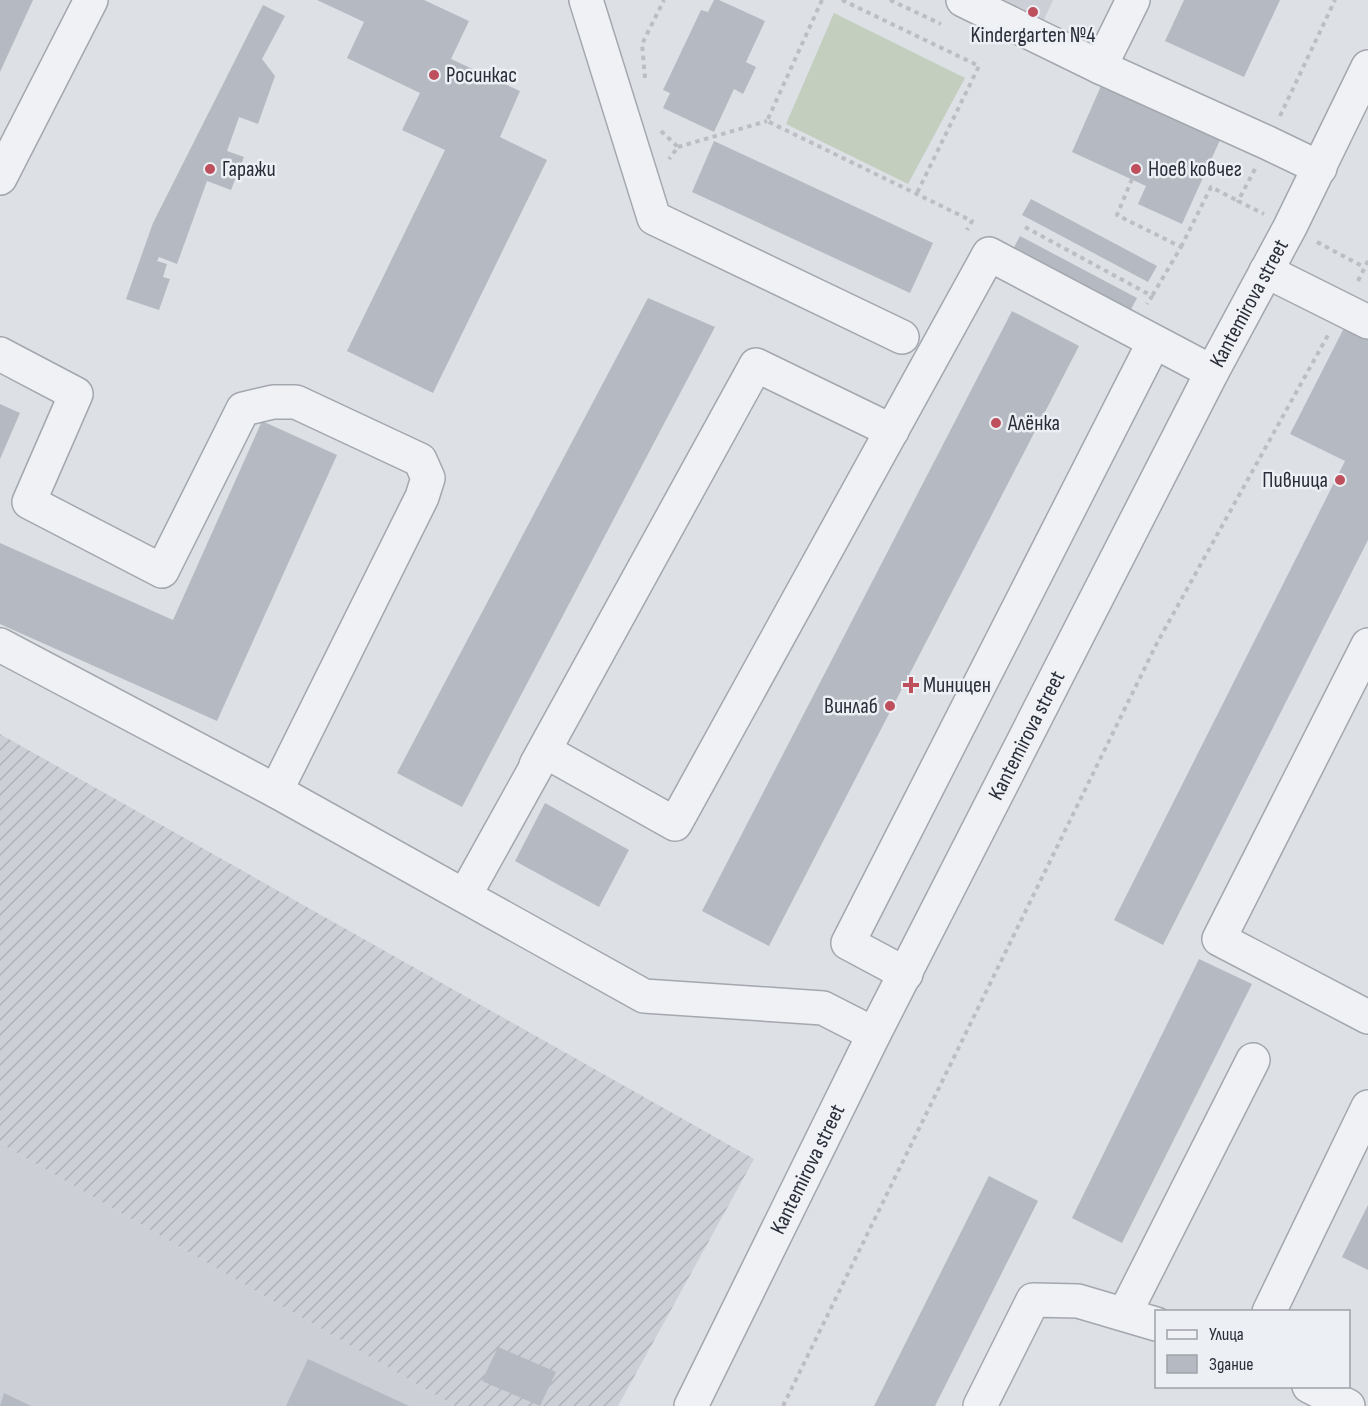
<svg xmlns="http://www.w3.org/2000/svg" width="1368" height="1406" viewBox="0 0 1368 1406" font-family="'Sofia Sans Condensed',sans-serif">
	<defs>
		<pattern id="industrial-furrows" width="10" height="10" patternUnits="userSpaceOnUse" patternTransform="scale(1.5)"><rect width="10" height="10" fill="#cccfd6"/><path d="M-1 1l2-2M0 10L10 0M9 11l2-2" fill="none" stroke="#afb2b8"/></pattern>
	</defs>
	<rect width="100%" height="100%" fill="#dde0e5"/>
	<!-- built -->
	<g fill="#cccfd6">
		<path d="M993,0H1053L1042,24Z"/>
		<path d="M0,1143L455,1406H0Z"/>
	</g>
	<!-- industrial -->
	<path fill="url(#industrial-furrows)" d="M0,734L754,1159L618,1406H455L0,1143Z"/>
	<!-- grass -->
	<path fill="#c3cebf" d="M834,13L965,78L908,184L786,124Z"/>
	<!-- building -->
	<g fill="#b5b9c1">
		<path d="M0,0H33L0,72Z"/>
		<path d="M317,0H424L469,21L451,59L520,91L500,137L547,160L433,393L347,351L445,150L402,130L420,93L347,58L364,22Z"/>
		<path d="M714,0H719L765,21L746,62L756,67L743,94L734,89L714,132L663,108L670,93L663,90L701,10L708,12Z"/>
		<path d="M1184,0H1280L1244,77L1165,41Z"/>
		<path d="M263,5L285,16L262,59L275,76L258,124L239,117L227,151L244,157L231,190L207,181L177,264L159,257L157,261L167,264L163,277L170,279L159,310L126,299L153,223Z"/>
		<path d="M1101,86L1220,140L1182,224L1138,204L1146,186L1072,152Z"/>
		<path d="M714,141L933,243L910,293L692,192Z"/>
		<path d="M1031,199L1157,266L1148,282L1022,215Z"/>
		<path d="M1020,236L1137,298L1127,317L1010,255Z"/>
		<path d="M648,298L715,327L462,807L397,773Z"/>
		<path d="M1012,311L1079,346L769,946L702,911Z"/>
		<path d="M1346,324L1368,335V540L1163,945L1114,920L1345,461L1290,434Z"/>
		<path d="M0,404L20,413L0,459Z"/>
		<path d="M262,421L337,455L217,721L0,624V543L173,620Z"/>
		<path d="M545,803L629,850L599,907L515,861Z"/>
		<path d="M1199,959L1252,984L1122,1243L1072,1218Z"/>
		<path d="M989,1176L1038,1201L935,1406H874Z"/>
		<path d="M1368,1205V1270L1342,1257Z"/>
		<path d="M498,1347L556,1372L540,1406L482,1381Z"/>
		<path d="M308,1359L409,1406H286Z"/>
		<path d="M4,1393L31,1406H0Z"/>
	</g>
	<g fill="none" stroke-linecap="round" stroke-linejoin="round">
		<!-- minor casing -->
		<g stroke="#a3a7ae" stroke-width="36">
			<g id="minor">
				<path d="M586,0L654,218L902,337"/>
				<path d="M963,0L1100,67L1268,143L1320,168"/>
				<path d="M1100,67L1133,0"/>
				<path d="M0,178L91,0"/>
				<path d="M1266,271L1368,322"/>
				<path d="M0,354L76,394L29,502L162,571L243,409L273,402H296L420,460L428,478L422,497L276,791"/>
				<path d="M0,645L276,791L644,996L823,1008L874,1034"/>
				<path d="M1368,645L1219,939L1368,1017"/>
				<path d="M536,765L756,365L892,431"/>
				<path d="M465,895L545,751L675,824L989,254L1212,372"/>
				<path d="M906,974L848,943L1154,342"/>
				<path d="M1269,1312L1368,1107"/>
				<path d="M1125,1313L1253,1060"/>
				<path d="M1309,1386L1348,1406"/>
				<path id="s1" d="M691,1406L874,1034L1212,372L1290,227L1368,67"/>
				<path d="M980,1406L1033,1300L1078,1301L1156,1324"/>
			</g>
		</g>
		<!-- path -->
		<g stroke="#bcbec4" stroke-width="4" stroke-dasharray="4.5 4.5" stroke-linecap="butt">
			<path d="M822,0L767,121L972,221L967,230"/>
			<path d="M842,0L979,66L917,193"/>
			<path d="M890,0L941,24"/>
			<path d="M645,78L642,44L664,0"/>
			<path d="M1280,116L1335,0"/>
			<path d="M661,131L678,147L669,159"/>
			<path d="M678,147L767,121"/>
			<path d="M1255,169L1238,201L1264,214"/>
			<path d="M1132,179L1117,215L1181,247L1152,296"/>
			<path d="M1025,227L1152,296L1147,304"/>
			<path d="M1317,242L1364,267"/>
			<path d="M1181,247L1211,187L1238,201"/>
			<path d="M1358,281L1368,261"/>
			<path d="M783,1406L1157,643L1328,335"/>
		</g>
		<!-- minor -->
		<use href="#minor" stroke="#eff1f4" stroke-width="33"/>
	</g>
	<!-- markers -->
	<g fill="#bd505c" stroke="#eceff3" stroke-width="2">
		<circle cx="1033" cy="12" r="6"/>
		<circle cx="434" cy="75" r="6"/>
		<circle cx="210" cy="169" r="6"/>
		<circle cx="1136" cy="169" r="6"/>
		<circle cx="996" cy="423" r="6"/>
		<circle cx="1340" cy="480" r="6"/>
		<path d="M908 676h6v6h6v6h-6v6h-6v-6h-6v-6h6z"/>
		<circle cx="890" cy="706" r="6"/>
	</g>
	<g text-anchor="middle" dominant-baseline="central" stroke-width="5" stroke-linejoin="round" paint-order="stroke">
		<!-- poi labels -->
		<g font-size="22" fill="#292e3a" stroke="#eceff3" text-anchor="start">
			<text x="1033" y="35" text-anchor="middle">Kindergarten №4</text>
			<text x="446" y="75">Росинкас</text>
			<text x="222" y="169">Гаражи</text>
			<text x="1148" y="169">Ноев ковчег</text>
			<text x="1008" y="423">Алёнка</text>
			<text x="1328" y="480" text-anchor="end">Пивница</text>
			<text x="923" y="685">Миницен</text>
			<text x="878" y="706" text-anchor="end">Винлаб</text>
		</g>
		<!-- street labels -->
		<g font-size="22" fill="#292e3a" stroke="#eceff3">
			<text stroke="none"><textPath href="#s1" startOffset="1236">Kantemirova street</textPath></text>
			<text stroke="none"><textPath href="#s1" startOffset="750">Kantemirova street</textPath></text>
			<text stroke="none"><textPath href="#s1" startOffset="264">Kantemirova street</textPath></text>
		</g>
	</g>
	<!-- legend -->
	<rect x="1155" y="1310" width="195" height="78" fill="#eceff3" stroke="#9ea2a9" stroke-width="1.5"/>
	<rect x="1167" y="1330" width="30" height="9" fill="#eff1f4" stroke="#9ea2a9" stroke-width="1.5"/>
	<text x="1209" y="1340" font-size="18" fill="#292e3a">Улица</text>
	<rect x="1167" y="1355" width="30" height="18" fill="#b5b9c1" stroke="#9ea2a9" stroke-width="1.5"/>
	<text x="1209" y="1370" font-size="18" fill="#292e3a">Здание</text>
</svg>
